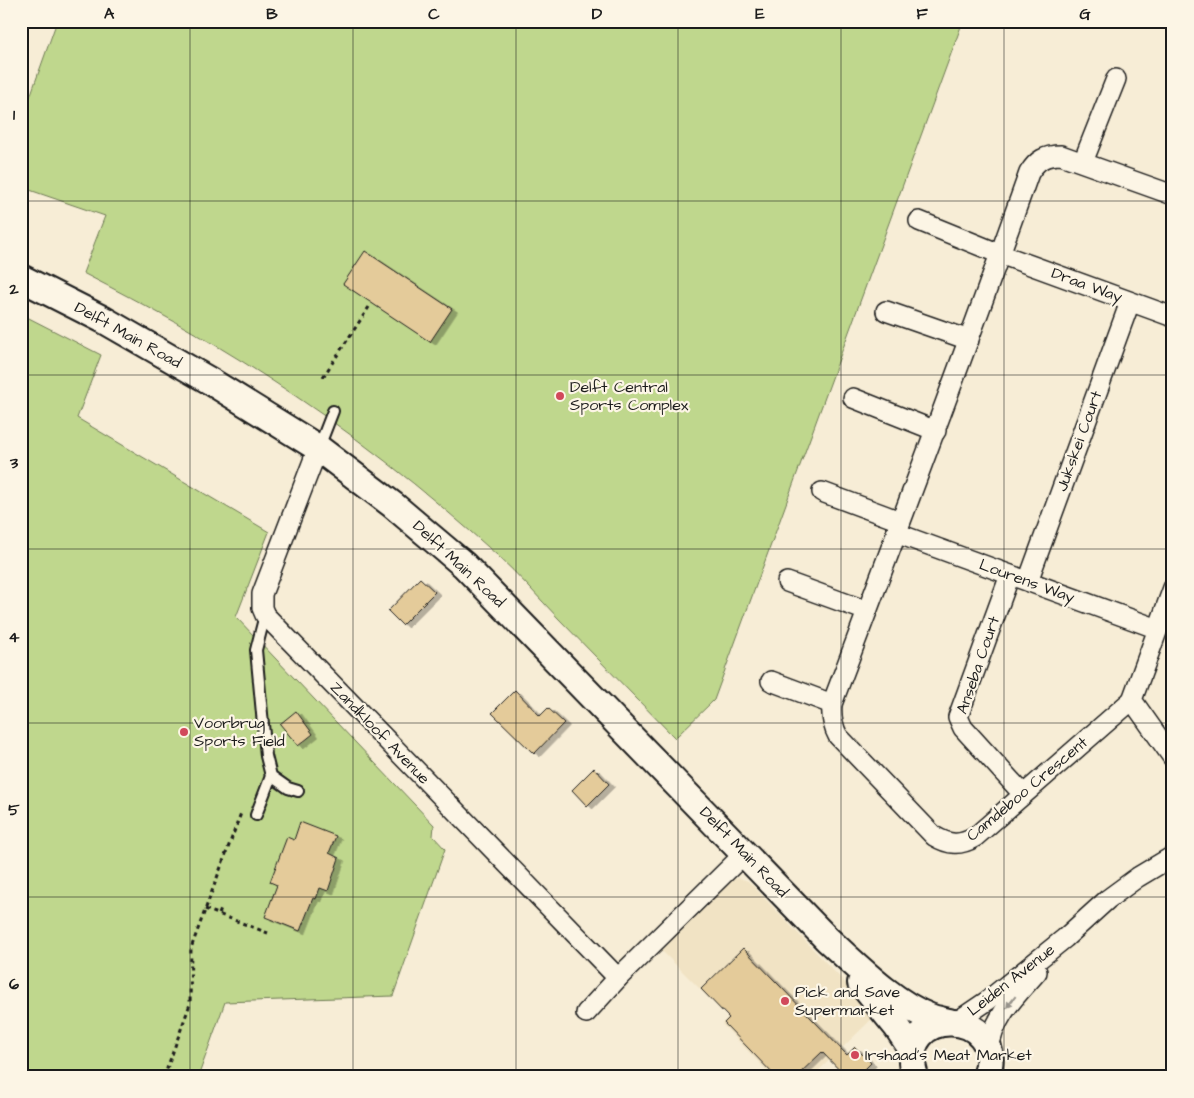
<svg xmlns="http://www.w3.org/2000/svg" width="1194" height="1098" viewBox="0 0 1194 1098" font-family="'Architects Daughter',sans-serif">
	<defs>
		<filter id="shadow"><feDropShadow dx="5.5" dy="3" stdDeviation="0" flood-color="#0004"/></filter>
	</defs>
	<rect width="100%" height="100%" fill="#f7edd6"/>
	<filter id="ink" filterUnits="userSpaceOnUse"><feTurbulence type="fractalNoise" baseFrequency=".02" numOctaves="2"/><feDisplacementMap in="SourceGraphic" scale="10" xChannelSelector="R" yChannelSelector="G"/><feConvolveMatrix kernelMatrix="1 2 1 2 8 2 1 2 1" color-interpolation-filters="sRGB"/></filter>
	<g filter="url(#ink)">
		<!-- built -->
		<path fill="#f1e3c4" d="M739,878L748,881L876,1015L812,1077H773L722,1024L728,1017L658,947L728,881Z"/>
		<!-- green -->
		<g fill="#bfd78d" stroke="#6e7a54">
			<path d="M57,21H963L714,700L675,738C636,698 597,658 558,618C538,597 519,575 497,555C425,490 348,429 265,376C207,338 145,305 83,273L105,216L21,187V122Z"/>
			<path d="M21,314L101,355L77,418L269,532L236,617L434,825L433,836L445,849L393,996L225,1002L198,1077H21Z"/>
		</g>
		<!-- building -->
		<g fill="#e4cb9a" stroke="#1c1c1c" filter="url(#shadow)">
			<path d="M365,251L452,309L430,342L343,284Z"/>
			<path d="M420,578L435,592L402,625L388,611Z"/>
			<path d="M515,690L540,716L548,708L564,723L534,754L492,713Z"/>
			<path d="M296,711L313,734L298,746L280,724Z"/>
			<path d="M594,768L609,784L587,806L572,790Z"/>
			<path d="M300,822L336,836L329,853L339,858L328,891L320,888L316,899L313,898L300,931L265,917L277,885L270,882L287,837L294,840Z"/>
			<path d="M743,948L847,1055L855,1047L871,1063L857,1077H846L822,1052L796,1077H776L724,1023L729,1018L701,989Z"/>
		</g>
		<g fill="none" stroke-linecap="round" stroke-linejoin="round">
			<!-- lane casing -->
			<g stroke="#1c1c1c" stroke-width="14">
				<g id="lane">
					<path d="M319,447L333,411"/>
					<path d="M265,615L256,650L266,756L271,776L288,788L298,791"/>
					<path d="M256,815L271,776"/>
				</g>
			</g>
			<!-- street casing -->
			<g stroke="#1c1c1c" stroke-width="22">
				<g id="street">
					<path d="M1083,162L1116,79"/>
					<path d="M919,221L1000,254L1173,317"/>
					<path d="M886,311L969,340"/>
					<path d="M853,398L936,431"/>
					<path d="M318,448L262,594V608L265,615L618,978"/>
					<path d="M822,492L900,521"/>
					<path d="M896,533L1158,629"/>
					<path d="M1010,575L958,717L963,728L1023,794"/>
					<path d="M1028,581L1130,302"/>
					<path d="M787,582L867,611"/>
					<path d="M1173,588L1132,700L1173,758"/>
					<path d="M771,681L832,704"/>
					<path d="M1132,700L975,837C960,846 949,845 934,836L838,736C832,725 831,716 832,704C899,527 966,351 1029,173C1037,160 1045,155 1061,155L1173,195"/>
					<path d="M586,1013L618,978L745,853"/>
					<path d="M956,1022L987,1001L1065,938L1108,899L1138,877L1173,856"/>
					<path d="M989,1051C992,1018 1016,996 1037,972"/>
				</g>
			</g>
			<!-- secondary casing -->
			<g stroke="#1c1c1c" stroke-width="30">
				<g id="secondary">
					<path d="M21,278L104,320L210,381L318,448L393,505L464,565L827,939C856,965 894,1004 930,1017C936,1020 943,1020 949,1022"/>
					<path d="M861,983L897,1027L913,1051"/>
					<path d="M915,1077C892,1002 1011,1007 986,1077"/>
				</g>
			</g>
			<!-- path -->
			<g stroke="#1c1c1c" stroke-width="3" stroke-dasharray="4 4" stroke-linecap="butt">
				<path d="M323,377L369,307"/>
				<path d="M205,909L268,933"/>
				<path d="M219,914L222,907"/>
				<path d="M164,1077L190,1004L191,948L241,813"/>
			</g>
			<!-- lane -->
			<use href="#lane" stroke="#fcf5e5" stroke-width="10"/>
			<!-- street -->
			<use href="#street" stroke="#fcf5e5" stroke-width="19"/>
			<!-- secondary -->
			<use href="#secondary" stroke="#fcf5e5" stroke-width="26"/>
		</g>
		<!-- one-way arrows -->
		<defs><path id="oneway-solid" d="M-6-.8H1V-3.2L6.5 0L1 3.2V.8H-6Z" transform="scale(1.25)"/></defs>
		<use fill="#97938b" href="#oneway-solid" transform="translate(1011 1002) rotate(128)"/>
	</g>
	<!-- grid -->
	<path fill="none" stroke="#1c1c1c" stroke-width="1" stroke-opacity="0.55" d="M190,21V1077M353,21V1077M516,21V1077M678,21V1077M841,21V1077M1004,21V1077M21,201H1173M21,375H1173M21,549H1173M21,723H1173M21,897H1173"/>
	<!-- markers -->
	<g fill="#d1495b" stroke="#fcf5e5" stroke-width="2">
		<circle cx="560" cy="396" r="5"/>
		<circle cx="184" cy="732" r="5"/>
		<circle cx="785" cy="1001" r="5"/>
		<circle cx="855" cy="1055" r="5"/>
	</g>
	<g text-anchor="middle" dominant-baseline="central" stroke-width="4.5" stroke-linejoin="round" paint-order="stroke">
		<!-- street labels -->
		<g font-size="16" fill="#1c1c1c" stroke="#fcf5e5">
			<text transform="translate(1087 285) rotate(20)">Draa Way</text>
			<text transform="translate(128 335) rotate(29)">Delft Main Road</text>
			<text transform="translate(1079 441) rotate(-70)">Jukskei Court</text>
			<text transform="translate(459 564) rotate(43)">Delft Main Road</text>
			<text transform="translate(1027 581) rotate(20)">Lourens Way</text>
			<text transform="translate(978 665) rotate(-71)">Anseba Court</text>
			<text transform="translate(380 733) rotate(46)">Zandkloof Avenue</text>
			<text transform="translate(1027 789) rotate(-40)">Camdeboo Crescent</text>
			<text transform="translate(744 852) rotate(46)">Delft Main Road</text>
			<text transform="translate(1011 980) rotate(-38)">Leiden Avenue</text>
		</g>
		<!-- poi labels -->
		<g font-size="16" fill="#1c1c1c" stroke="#fcf5e5" text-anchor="start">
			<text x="570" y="387">Delft Central<tspan x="570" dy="18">Sports Complex</tspan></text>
			<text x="194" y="723">Voorbrug<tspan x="194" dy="18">Sports Field</tspan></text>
			<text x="795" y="992">Pick and Save<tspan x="795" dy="18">Supermarket</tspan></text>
			<text x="865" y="1055">Irshaad's Meat Market</text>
		</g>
	</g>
	<!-- margin -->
	<rect width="1194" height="1098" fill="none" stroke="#fcf5e5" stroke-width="55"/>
	<rect x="28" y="28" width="1138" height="1042" fill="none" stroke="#1c1c1c" stroke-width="2"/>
	<g font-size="16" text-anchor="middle" font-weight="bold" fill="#1c1c1c">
		<text x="109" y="19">A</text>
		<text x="272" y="19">B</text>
		<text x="434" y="19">C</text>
		<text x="597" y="19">D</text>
		<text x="760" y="19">E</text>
		<text x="922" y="19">F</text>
		<text x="1085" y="19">G</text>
		<text x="14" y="120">1</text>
		<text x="14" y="294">2</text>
		<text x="14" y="468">3</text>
		<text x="14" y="642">4</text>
		<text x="14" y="815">5</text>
		<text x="14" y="989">6</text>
	</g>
</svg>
